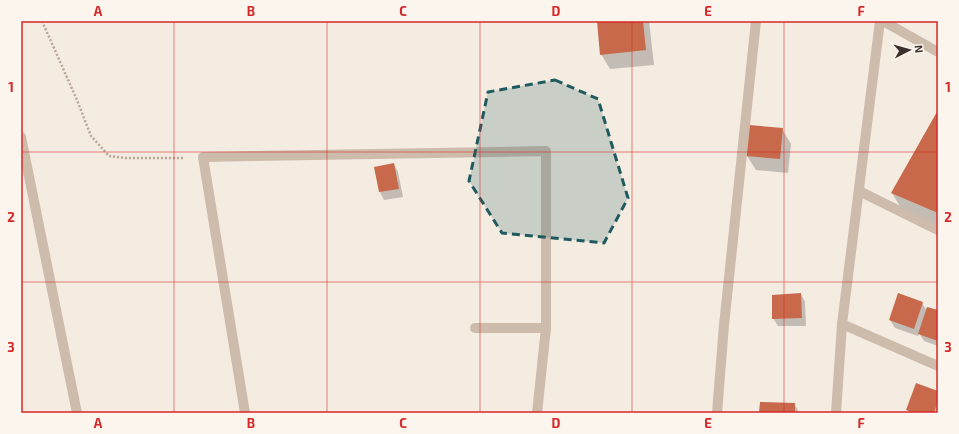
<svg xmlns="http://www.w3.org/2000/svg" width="959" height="434" viewBox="0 0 959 434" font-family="'Exo 2',sans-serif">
	<rect width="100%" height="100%" fill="#f4ebe1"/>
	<!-- shadow -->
	<g fill="#0003">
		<path d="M598,21H649L654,65L610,69L601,54Z"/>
		<path d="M938,112V227L904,213L892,193Z"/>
		<path d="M782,129L791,144L788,173L756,170L747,156Z"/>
		<path d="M394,164L398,172L403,197L384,200L380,192L375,167Z"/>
		<path d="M801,294L805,302L806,326H778L773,318Z"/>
		<path d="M922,303L927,311H938V346L924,341L919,333L918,336L895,328L890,320Z"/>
		<path d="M938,392V413H909L908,410Z"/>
		<path d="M794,404L800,413H760Z"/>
	</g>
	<!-- building -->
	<g fill="#c8694b">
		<path d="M597,21H643L646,50L600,55Z"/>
		<path d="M938,110V213L891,193Z"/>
		<path d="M749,125L783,128L780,159L746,156Z"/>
		<path d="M394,163L399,189L379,192L374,167Z"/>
		<path d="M801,293L802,318L772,319V295Z"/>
		<path d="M898,293L923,302L914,329L889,320Z"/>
		<path d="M927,307L938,310V341L918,334Z"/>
		<path d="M916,383L938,391V400L934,413H915L906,410Z"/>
		<path d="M760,402L795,403V413H759Z"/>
	</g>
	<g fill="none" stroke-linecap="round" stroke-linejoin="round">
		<!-- path -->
		<path stroke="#b9a596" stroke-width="2.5" stroke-dasharray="2 2" stroke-linecap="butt" d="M42,21L77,100L91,136L109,156L126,158H183"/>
		<!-- minor -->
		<g stroke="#cdbbac" stroke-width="10">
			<path d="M883,21L938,52"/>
			<path d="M21,137L77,413"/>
			<path d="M859,191L938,230"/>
			<path d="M842,324L938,366"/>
			<path d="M475,328H546"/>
			<path d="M245,413L203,157L546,151V328L537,413"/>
			<path d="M717,413L724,325L756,21"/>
			<path d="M836,413L842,324L880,21"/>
		</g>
	</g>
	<!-- marked area -->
	<path fill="#1f5a5e" fill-opacity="0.2" stroke="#1f5a5e" stroke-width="3" stroke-dasharray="8 5" stroke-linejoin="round" d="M555,80L598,99L628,198L604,243L502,233L469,181L488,92Z"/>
	<!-- grid -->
	<path fill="none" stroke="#d62828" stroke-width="1" stroke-opacity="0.55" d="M174,21V413M327,21V413M480,21V413M632,21V413M784,21V413M21,152H938M21,282H938"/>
	<!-- border -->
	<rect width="959" height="434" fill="none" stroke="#fbf5ee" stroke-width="44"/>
	<!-- north arrow -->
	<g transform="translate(909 50) rotate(84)" stroke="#fbf5ee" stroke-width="3" paint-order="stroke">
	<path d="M0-3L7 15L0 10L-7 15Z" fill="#3b302b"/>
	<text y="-6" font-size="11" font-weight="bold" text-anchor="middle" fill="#3b302b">N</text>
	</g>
	<rect x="22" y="22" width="915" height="390" fill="none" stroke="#d62828" stroke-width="1.5"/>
	<g font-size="13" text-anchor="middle" font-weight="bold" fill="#d62828">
		<text x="98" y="16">A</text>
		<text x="251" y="16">B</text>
		<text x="403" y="16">C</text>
		<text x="556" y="16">D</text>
		<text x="708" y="16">E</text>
		<text x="861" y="16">F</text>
		<text x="11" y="92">1</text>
		<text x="948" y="92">1</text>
		<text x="11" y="222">2</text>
		<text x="948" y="222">2</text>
		<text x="11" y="352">3</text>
		<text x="948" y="352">3</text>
		<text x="98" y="428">A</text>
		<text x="251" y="428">B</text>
		<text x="403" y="428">C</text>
		<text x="556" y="428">D</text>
		<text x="708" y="428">E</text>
		<text x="861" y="428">F</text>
	</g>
</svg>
